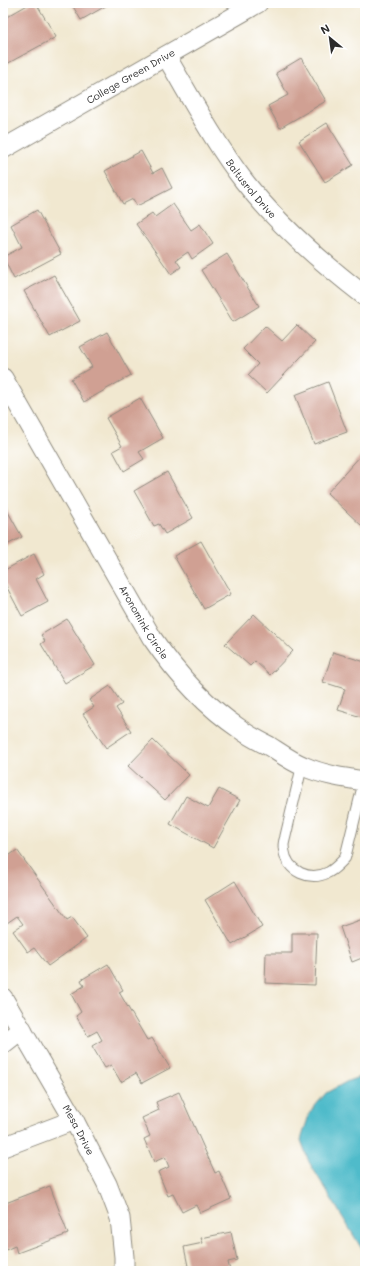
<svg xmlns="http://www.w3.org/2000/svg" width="368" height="1274" viewBox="0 0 368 1274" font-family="Mali,sans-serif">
	<rect width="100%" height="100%" fill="#fff"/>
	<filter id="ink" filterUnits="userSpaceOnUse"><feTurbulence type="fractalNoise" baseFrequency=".025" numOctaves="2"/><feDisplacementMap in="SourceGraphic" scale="8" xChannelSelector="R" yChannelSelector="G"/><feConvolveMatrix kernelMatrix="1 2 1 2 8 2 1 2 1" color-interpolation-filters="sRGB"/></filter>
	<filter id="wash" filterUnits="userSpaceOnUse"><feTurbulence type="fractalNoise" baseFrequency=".012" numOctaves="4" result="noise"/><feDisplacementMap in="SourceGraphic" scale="16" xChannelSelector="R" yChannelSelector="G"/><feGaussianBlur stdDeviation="0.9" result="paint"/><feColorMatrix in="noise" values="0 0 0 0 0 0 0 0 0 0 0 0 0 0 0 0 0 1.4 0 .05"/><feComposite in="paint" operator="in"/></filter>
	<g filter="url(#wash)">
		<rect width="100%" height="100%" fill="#f1e8d0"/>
		<!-- water -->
		<path fill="#4fbbca" stroke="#3d737a" d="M365,1075V1254L309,1162L301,1140L310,1112L326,1093L348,1081Z"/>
		<g id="blocks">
			<!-- building -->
			<g fill="#d0a093">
				<path d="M31,3H36L56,37L3,66V19Z"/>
				<path d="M71,3H111L81,20Z"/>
				<path d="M301,58L326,101L280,128L268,106L288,95L276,73Z"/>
				<path d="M327,123L353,165L325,182L299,141Z"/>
				<path d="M141,151L153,173L162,168L172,188L137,206L133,199L123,204L105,171Z"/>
				<path d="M173,204L191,230L200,224L213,244L192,259L188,252L176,260L181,267L171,274L136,224L152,213L155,217Z"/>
				<path d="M37,210L61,254L14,279L3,257L22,247L11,225Z"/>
				<path d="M227,254L259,306L233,322L201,270Z"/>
				<path d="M54,275L80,321L50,337L24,291Z"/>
				<path d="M297,325L315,342L267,393L248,375L258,364L243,349L265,326L282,341Z"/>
				<path d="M107,332L131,375L84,402L71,379L92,367L80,347Z"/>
				<path d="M328,382L347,432L314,444L295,395Z"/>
				<path d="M140,398L163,438L139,452L144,459L124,471L113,451L122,446L106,418Z"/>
				<path d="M362,454L365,457V525L363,527L327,493Z"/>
				<path d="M167,472L193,518L165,534L159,524L154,526L134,491Z"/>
				<path d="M3,503L22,537L3,547Z"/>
				<path d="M201,541L231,594L204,609L174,556Z"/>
				<path d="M34,554L44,574L36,579L48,602L22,616L3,580V571Z"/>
				<path d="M254,614L293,651L270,675L255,661L250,666L225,644Z"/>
				<path d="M67,619L95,665L65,683L41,644L45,641L41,635Z"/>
				<path d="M333,652L365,662V718L338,710L345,689L323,682Z"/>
				<path d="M110,686L122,704L116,708L131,731L106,748L83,714L94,707L89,700Z"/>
				<path d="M153,740L189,775L165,800L128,766Z"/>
				<path d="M219,789L240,800L213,848L170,824L186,796L208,808Z"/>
				<path d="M17,850L67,920L72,917L87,938L48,966L34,948L28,952L13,931L23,924L17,916L7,923L3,918V860Z"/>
				<path d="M235,881L262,927L232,945L205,900Z"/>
				<path d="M363,919L365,924V967L362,958L352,962L340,927Z"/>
				<path d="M292,933H317L315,985L265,983L266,953H292Z"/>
				<path d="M108,964L123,990L119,992L147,1040L152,1038L170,1068L142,1083L136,1073L121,1082L111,1065L105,1068L92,1046L102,1040L97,1031L88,1036L76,1016L81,1012L71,994L84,986L81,980Z"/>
				<path d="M179,1092L215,1173L219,1171L231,1199L200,1213L196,1205L182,1212L173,1194L168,1196L158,1172L169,1167L165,1157L154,1162L144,1139L150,1136L142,1118L159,1110L156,1102Z"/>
				<path d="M50,1186L68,1234L17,1253L15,1246L3,1251V1204Z"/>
				<path d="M231,1232L237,1260L228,1262L230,1271H181L180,1267L188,1266L184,1247L203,1243L201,1238Z"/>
			</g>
		</g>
	</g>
	<g filter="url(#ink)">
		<use href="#blocks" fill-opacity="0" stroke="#8e8a7e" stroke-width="1"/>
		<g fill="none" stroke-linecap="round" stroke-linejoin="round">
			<!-- service casing -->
			<g stroke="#8e8a7e" stroke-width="12">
				<path id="service" d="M302,766L285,838C284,841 283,846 284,850C287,872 310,882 329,872C336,868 340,863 345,858L364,781"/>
			</g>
			<!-- minor casing -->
			<g stroke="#8e8a7e" stroke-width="21">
				<g id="minor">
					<path id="s1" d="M166,56C191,98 214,142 244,181C278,225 321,262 365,296"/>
					<path id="s2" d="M3,149L258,3"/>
					<path id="s3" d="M3,378L152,638C176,673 204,705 240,729C249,736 259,741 269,746C280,753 291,761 303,766C323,775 344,778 365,781"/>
					<path id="s4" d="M3,998L74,1120L107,1184L120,1218L124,1257V1271"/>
					<path d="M3,1044L22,1029"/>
					<path d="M3,1147L74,1120"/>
				</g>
			</g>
			<!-- service -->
			<use href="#service" stroke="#fff" stroke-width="10"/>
			<!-- minor -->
			<use href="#minor" stroke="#fff" stroke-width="19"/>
		</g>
	</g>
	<g text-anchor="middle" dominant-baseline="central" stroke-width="3" stroke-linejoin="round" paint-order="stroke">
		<!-- street labels -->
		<g font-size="10" fill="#2b2b2b" stroke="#fff">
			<text stroke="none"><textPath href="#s2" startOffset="147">College Green Drive</textPath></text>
			<text stroke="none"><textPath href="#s1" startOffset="158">Baltusrol Drive</textPath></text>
			<text stroke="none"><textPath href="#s3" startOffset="282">Aronomink Circle</textPath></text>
			<text stroke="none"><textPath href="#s4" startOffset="152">Mesa Drive</textPath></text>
		</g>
	</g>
	<!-- margin -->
	<rect width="368" height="1274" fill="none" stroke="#fff" stroke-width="16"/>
	<!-- north arrow -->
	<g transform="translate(330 38) rotate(331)" stroke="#ffffff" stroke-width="3" paint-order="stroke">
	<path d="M0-3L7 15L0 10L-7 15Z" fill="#2b2b2b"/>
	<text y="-6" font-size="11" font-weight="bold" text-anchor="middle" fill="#2b2b2b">N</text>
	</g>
</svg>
